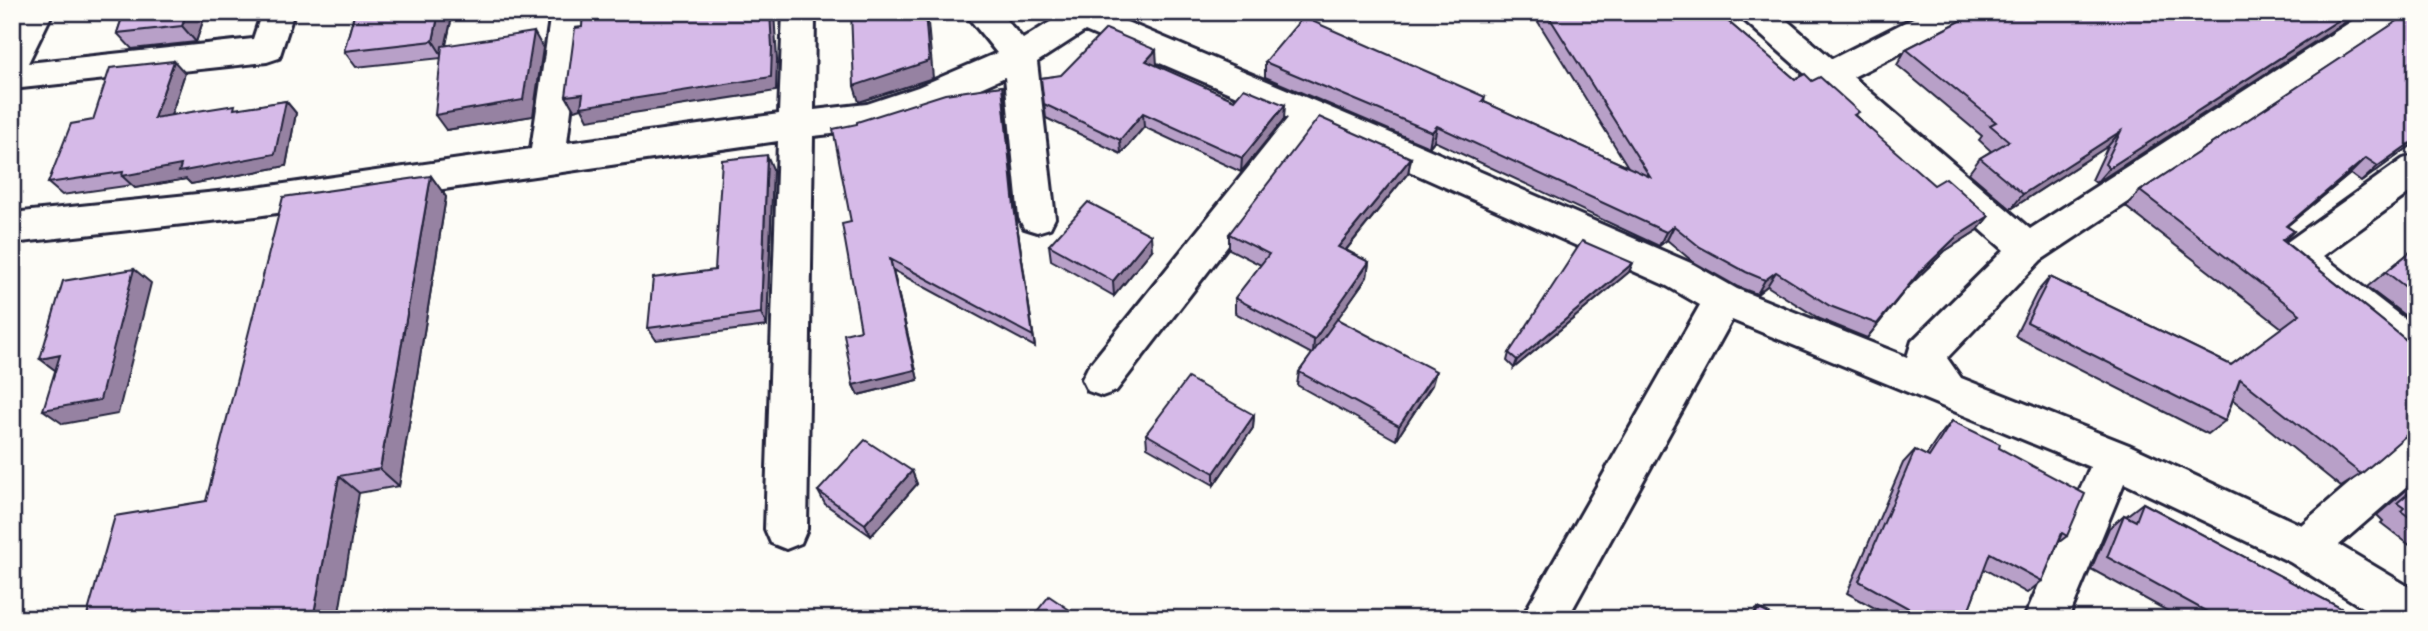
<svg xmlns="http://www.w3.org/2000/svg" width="2428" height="631" viewBox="0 0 2428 631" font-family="Itim,sans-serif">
	<rect width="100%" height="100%" fill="#fdfcf7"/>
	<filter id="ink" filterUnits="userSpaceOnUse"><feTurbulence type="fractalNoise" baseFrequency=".0143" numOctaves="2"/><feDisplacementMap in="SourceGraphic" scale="14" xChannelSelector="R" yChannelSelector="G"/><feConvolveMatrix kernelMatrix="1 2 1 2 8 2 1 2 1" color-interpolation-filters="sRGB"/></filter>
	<g filter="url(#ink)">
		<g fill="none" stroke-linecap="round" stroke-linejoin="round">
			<!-- street casing -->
			<g stroke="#22223b" stroke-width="6">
				<g id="street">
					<path d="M21,12H53L28,63L253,39L262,12H294L279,58L267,62L12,89V29Z"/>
					<path d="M551,12H583L567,143L779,114L783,12H815L814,110L867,104L918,87L997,53L964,12H999L1023,39L1066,12H1103L1412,142L1693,264L1737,289L1907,357L1912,341L2004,250L1744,20L1740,12H1777L1832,59L1925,12H1969L1965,20L1853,77L2030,229L2366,12H2407L2403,20L2041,260L1947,358L1961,378L2129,445L2301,525L2401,439L2416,434V478L2339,545L2416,591V619H2381L2290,562L2124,483L2068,619H2024L2090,467L1732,320L1567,619H1521L1700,305L1667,286L1317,130L1116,391L1102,396L1088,391L1082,379L1088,367L1288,118L1085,31L1037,62L1055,218L1050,228L1037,232L1024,228L1019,218L1005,77L942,105L869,130L813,136L807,529L801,543L786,549L771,543L765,529L778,141L256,216L12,243V213L256,188L531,149Z"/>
					<path d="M2416,155V188L2323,256L2416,328V367L2402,363L2283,267L2277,256L2283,245L2403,159Z"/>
				</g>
			</g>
			<!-- street -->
			<use href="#street" fill="#fdfcf7" fill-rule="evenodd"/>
		</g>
		<!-- wall -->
		<g fill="#b8a0c8" stroke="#22223b" stroke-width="2">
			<path d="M124,12H206L196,42L132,49L117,33Z"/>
			<path d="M355,12H453L446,45L543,48L533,116L446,130L441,58L356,67L344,51Z"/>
			<path d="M1532,12H1717L1795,79L1812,81L1857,117L1978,230L1945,251L1907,288L1867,338L1820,319L1767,286L1757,294L1738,287L1692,261L1667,240L1659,246L1434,141L1429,147L1265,77V62L1485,97L1484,102L1628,167Z"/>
			<path d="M1971,12H2361L2096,183L2092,180L2108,146L2011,209L1969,173L1980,158L1991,151L1979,140L1982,136L1897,65L1906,49L1968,17Z"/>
			<path d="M2408,12H2416V142L2361,182L2350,174L2287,226L2294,231L2284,241L2416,348V432L2406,435L2361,474L2341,487L2233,400L2225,421L2208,434L2015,336L2037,292L2050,277L2231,365L2282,328L2126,207L2140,191L2407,15Z"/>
			<path d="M1157,65L1156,66L1234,100L1284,119L1241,172L1144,127L1121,154L1046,118L1041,78Z"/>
			<path d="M185,73L171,115L238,109L286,101L296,113L286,166L191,184L186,179L135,188L132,185L62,195L48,183L93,120Z"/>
			<path d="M1004,97L1016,218L1035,347L893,270L918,380L858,395L853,385L861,330L851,222Z"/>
			<path d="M1411,158L1408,173L1346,250L1369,262L1367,277L1337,319L1432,385L1396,440L1297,385L1299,372L1312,354L1235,313V298L1261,265L1229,249V234Z"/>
			<path d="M773,169L767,326L656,340L648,328L715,270Z"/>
			<path d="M431,176L446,197L399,486L359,493L206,501Z"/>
			<path d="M1049,245L1152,250L1114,296L1051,260Z"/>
			<path d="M2416,247V324L2367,287Z"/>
			<path d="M1629,272L1514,368L1507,361L1509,353Z"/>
			<path d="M1254,415L1253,428L1214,485L1147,447L1146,434Z"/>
			<path d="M1952,421L1999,448L2067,536L2058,543L2042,581L2027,593L1984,569L1965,619H1895L1847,593L1903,463L1915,450L1926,456L1940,435Z"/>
			<path d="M912,471L917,484L871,536L825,504L818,491Z"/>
			<path d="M2416,482V550L2381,523L2383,521L2377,515Z"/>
			<path d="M2143,503L2361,619H2182L2091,569L2109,528L2124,515L2126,516Z"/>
			<path d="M1758,608L1778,619H1749Z"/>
		</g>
		<!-- shaded-wall -->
		<g fill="#9682a2" stroke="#22223b" stroke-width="2">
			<path d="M187,12H206L196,42L182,26Z"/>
			<path d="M439,12H453L443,57L433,41Z"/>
			<path d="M770,12H774L777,60L776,91L588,120L582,108L574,110L566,96Z"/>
			<path d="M925,12H927L933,78L859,102L854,86Z"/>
			<path d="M2351,12H2361L2096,183L2109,168Z"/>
			<path d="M534,32L543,48L533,116L446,130L435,115Z"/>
			<path d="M1156,50L1157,65L1147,76L1146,61Z"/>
			<path d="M174,61L185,73L166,130L154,118Z"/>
			<path d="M1002,86L1004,97L1016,218L1035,347L1014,207Z"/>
			<path d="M286,101L296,113L286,166L191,184L186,179L135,188L122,176Z"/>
			<path d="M1285,105L1284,119L1241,172L1242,158Z"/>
			<path d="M1143,113L1144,127L1121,154L1120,140Z"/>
			<path d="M1437,126L1434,141L1429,147L1432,132Z"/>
			<path d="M2121,131L2108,146L2011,209L2023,194Z"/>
			<path d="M2416,139V142L2361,182L2378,166Z"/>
			<path d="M767,155L773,169L767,326L761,313Z"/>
			<path d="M1411,158L1408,173L1336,262L1338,247Z"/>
			<path d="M2366,158L2350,174L2270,240L2286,226Z"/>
			<path d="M431,176L446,197L399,486L380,469Z"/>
			<path d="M1989,216L1978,230L1945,251L1907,288L1867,338L1918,274L1956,237Z"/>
			<path d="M1674,226L1667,240L1659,246L1666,232Z"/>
			<path d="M1151,235L1152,250L1114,296L1113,281Z"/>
			<path d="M890,259L893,270L918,380L858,395L853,385Z"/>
			<path d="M1369,262L1367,277L1313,354L1314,340Z"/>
			<path d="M1633,263L1629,272L1514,368L1517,360Z"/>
			<path d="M134,269L151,283L118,414L63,424L43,410Z"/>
			<path d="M1776,272L1767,286L1757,294L1765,280Z"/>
			<path d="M60,355L59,373L40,359Z"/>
			<path d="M1436,371L1432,385L1396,440L1399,426Z"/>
			<path d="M1254,415L1253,428L1214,485V473Z"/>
			<path d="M2416,426V432L2399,437Z"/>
			<path d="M912,471L917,484L871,536L865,524Z"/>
			<path d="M339,476L359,493L338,619H313Z"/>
		</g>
		<!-- building -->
		<g fill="#d6bae8" stroke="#22223b" stroke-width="2">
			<path d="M124,12H187L182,26L117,33Z"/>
			<path d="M355,12H439L433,41L344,51Z"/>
			<path d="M583,12H770L772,47L771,77L581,107L583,94L566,96L575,28L582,27Z"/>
			<path d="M851,12H925L929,61L854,86Z"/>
			<path d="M1546,12H1717L1795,79L1805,74L1812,81L1820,77L1859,112L1854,115L1934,185L1946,178L1989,216L1956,237L1918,274L1877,324L1830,306L1776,272L1765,280L1746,272L1700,247L1674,226L1666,232L1437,126L1432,132L1265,62L1303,17L1485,97L1482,101L1650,177Z"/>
			<path d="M1978,12H2351L2109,168L2105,164L2121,131L2023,194L1980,158L2009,141L1990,125L1996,122L1906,49Z"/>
			<path d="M2411,12H2416V139L2378,166L2366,158L2286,226L2294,231L2282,240L2416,348V427L2361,474L2240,379L2225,421L2027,322L2050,277L2231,365L2300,314L2140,191Z"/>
			<path d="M1106,29L1156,50L1146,61L1234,100L1244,88L1285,105L1242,158L1143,113L1120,140L1044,104L1041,78L1061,75Z"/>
			<path d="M534,32L523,100L435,115L442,46Z"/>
			<path d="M174,61L154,118L235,105L234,109L286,101L275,154L179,172L181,165L122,176L123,172L48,183L71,124L93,120L110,68Z"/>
			<path d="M1002,86L1014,207L1033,336L890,259L915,370L853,385L844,334L861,330L842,224L851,222L833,129L857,124V122L945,94Z"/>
			<path d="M1319,117L1411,158L1338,247L1369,262L1314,340L1235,298L1269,254L1229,234Z"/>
			<path d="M767,155L761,313L648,328L653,278L715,270L722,160Z"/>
			<path d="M431,176L380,469L339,476L313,619H86L115,516L206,501L283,197Z"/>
			<path d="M1088,202L1151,235L1113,281L1049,245Z"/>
			<path d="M1582,241L1633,263L1517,360L1509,353Z"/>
			<path d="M2416,247V295L2386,272Z"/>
			<path d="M134,269L100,400L43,410L60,355L40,359L63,281Z"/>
			<path d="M1337,319L1436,371L1399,426L1299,372Z"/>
			<path d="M1188,378L1254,415L1214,473L1146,434Z"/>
			<path d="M1952,421L2000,444L1999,448L2085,494L2067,536L2062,533L2042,581L1990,553L1965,619H1928L1859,581L1915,450L1929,457Z"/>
			<path d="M865,440L912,471L865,524L818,491Z"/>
			<path d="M2416,487V522L2401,511L2404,508L2397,503Z"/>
			<path d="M2143,503L2361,619H2220L2107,557L2124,515L2136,521Z"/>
			<path d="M1049,596L1083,619H1031Z"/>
			<path d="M1758,608L1778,619H1754Z"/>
			<path d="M859,613L868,619H854Z"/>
		</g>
	</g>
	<!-- margin -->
	<rect width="2428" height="631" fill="none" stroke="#fdfcf7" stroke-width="42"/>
	<rect x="21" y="21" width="2386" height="589" fill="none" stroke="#22223b" stroke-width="2.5" filter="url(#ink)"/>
</svg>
